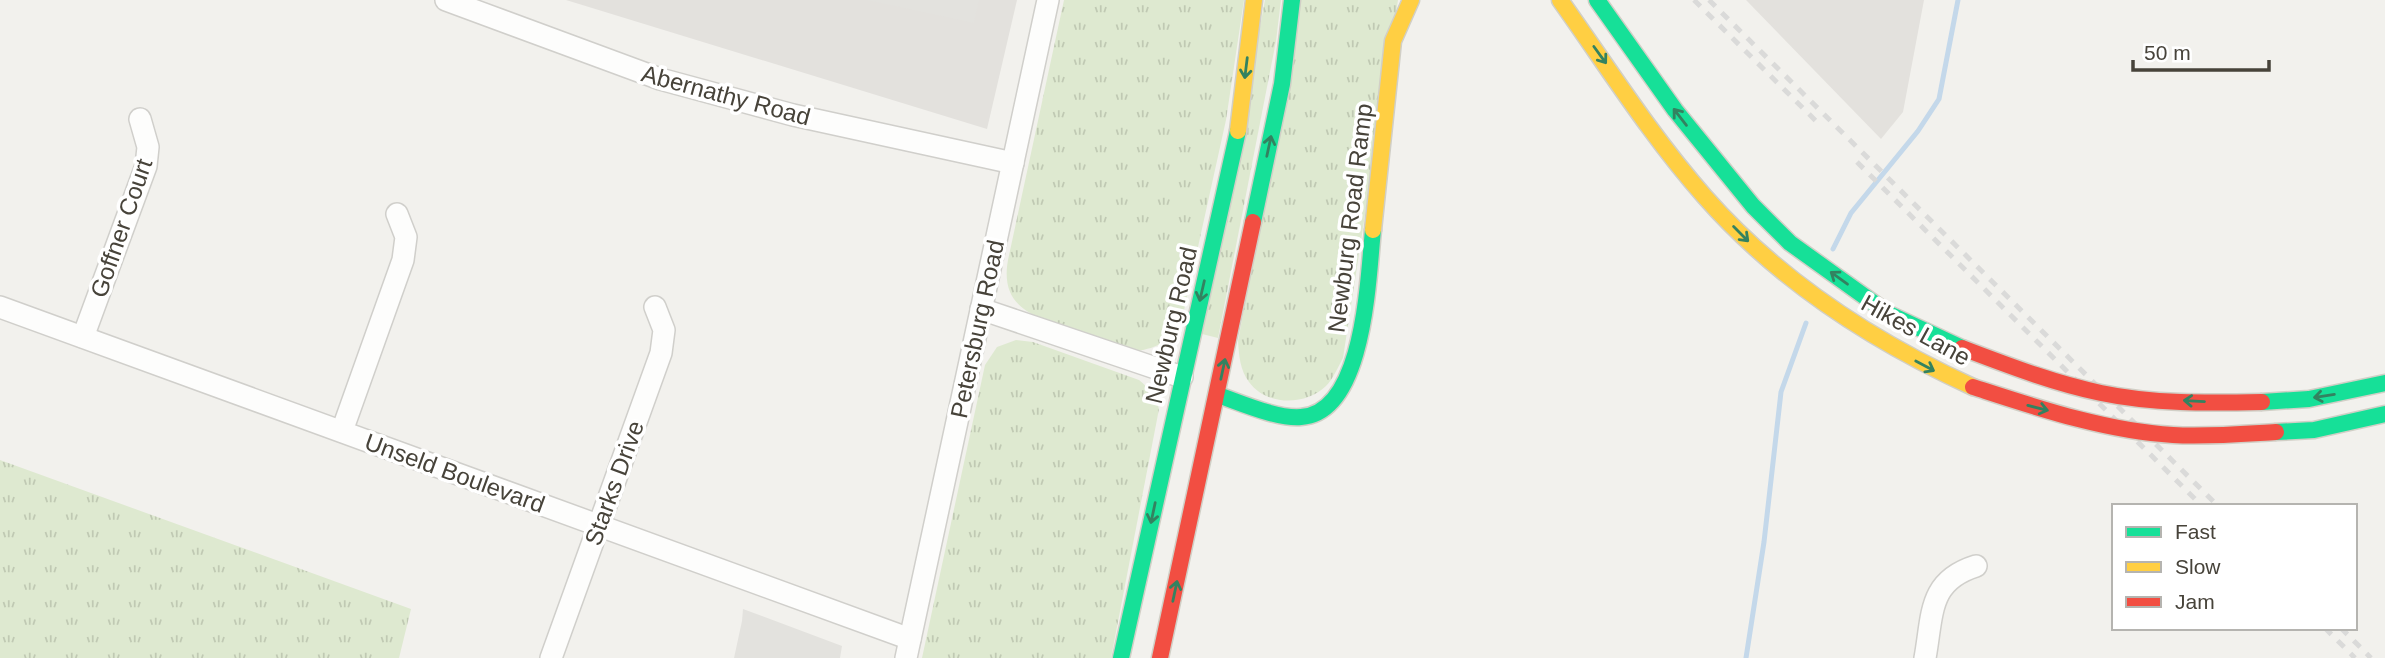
<svg xmlns="http://www.w3.org/2000/svg" width="2385" height="658" viewBox="0 0 2385 658" font-family="Helvetica,sans-serif">
	<defs>
		<pattern id="grass-tufts" width="24" height="20" patternUnits="userSpaceOnUse" patternTransform="scale(1.75)"><rect width="24" height="20" fill="#dee9d0"/><path d="M3 7l-1-3M5 7V3M7 7l1-3M15 17l-1-3M17 17v-4M19 17l1-3" fill="none" stroke="#c0c9b3"/></pattern>
	</defs>
	<rect width="100%" height="100%" fill="#f2f1ed"/>
	<!-- industrial -->
	<g fill="#e3e1dd">
		<path d="M566,0H1017L987,129Z"/>
		<path d="M1746,0H1924L1903,112L1881,139Z"/>
	</g>
	<!-- grass -->
	<g fill="url(#grass-tufts)">
		<path d="M1064,0H1244L1226,120L1181,324C1171,341 1157,348 1137,351C1116,344 1095,338 1074,331C1037,318 999,309 1008,260Z"/>
		<path d="M1265,0H1281L1276,41L1218,338L1202,334Z"/>
		<path d="M1301,0H1398L1343,358C1338,367 1333,379 1326,386C1306,406 1266,406 1249,382C1240,370 1239,356 1238,341Z"/>
		<path d="M1016,340L1033,342L1139,380C1149,388 1156,397 1159,409L1111,658H922L985,365L997,347Z"/>
		<path d="M0,460L411,609L399,658H0Z"/>
	</g>
	<!-- parking -->
	<g fill="#e3e2de">
		<path d="M867,0H979L974,23Z"/>
		<path d="M743,609L842,646L840,658H734L742,621Z"/>
	</g>
	<g fill="none" stroke-linecap="round" stroke-linejoin="round">
		<!-- stream -->
		<g stroke="#c4d8ea" stroke-width="5">
			<path d="M1833,249L1851,213L1918,131L1939,99L1958,0"/>
			<path d="M1746,658L1764,542L1781,392L1806,323"/>
		</g>
		<!-- street casing -->
		<g stroke="#d0cfcb" stroke-width="24">
			<g id="street">
				<path d="M446,0L660,79L793,115L1013,163"/>
				<path d="M0,307L910,639"/>
				<path d="M981,309L1182,377"/>
				<path d="M83,337L146,166L148,147L140,119"/>
				<path d="M342,431L403,260L406,237L397,214"/>
				<path d="M551,658L661,353L664,330L655,307"/>
				<path d="M906,658L1048,0"/>
				<path d="M1925,658C1933,614 1928,581 1976,566"/>
			</g>
		</g>
		<!-- fast casing -->
		<g stroke="#d1cfc6" stroke-width="19">
			<g id="fast">
				<path d="M1597,0L1675,110L1753,206L1790,243L1889,314L1962,348"/>
				<path d="M1253,222L1282,84L1292,0"/>
				<path d="M1218,395C1241,403 1277,419 1301,417C1365,413 1368,277 1373,230"/>
				<path d="M2262,402L2309,399L2385,383"/>
				<path d="M2276,432L2314,430L2385,414"/>
				<path d="M1121,658L1238,131"/>
			</g>
		</g>
		<!-- slow casing -->
		<g stroke="#d1cfc6" stroke-width="19">
			<g id="slow">
				<path d="M1560,0C1607,66 1651,136 1705,197C1779,281 1872,341 1973,387"/>
				<path d="M1238,131L1254,0"/>
				<path d="M1373,230L1393,41L1411,0"/>
			</g>
		</g>
		<!-- jam casing -->
		<g stroke="#d1cfc6" stroke-width="19">
			<path id="jam" d="M1160,658L1253,222"/>
		</g>
		<!-- street -->
		<use href="#street" stroke="#fdfdfc" stroke-width="21"/>
		<!-- fast -->
		<use href="#fast" stroke="#16e098" stroke-width="16"/>
		<!-- slow -->
		<use href="#slow" stroke="#ffcf43" stroke-width="16"/>
		<!-- jam -->
		<use href="#jam" stroke="#f24e42" stroke-width="16"/>
		<!-- rail -->
		<g stroke="#dadad9" stroke-width="5" stroke-dasharray="9 9" stroke-linecap="butt">
			<path d="M1694,0L1820,125"/>
			<path d="M1709,0L2218,506"/>
			<path d="M1857,162L2202,506"/>
			<path d="M2325,628L2355,658"/>
			<path d="M2341,628L2371,658"/>
		</g>
		<!-- jam-bridge casing -->
		<g stroke="#d1cfc6" stroke-width="19" stroke-linecap="butt">
			<g id="jam-bridge">
				<path d="M1962,348C2007,365 2053,383 2101,393C2153,404 2208,403 2262,402"/>
				<path d="M1973,387C2038,408 2105,431 2173,435C2207,437 2242,434 2276,432"/>
			</g>
		</g>
		<!-- jam-bridge -->
		<use href="#jam-bridge" stroke="#f24e42" stroke-width="16"/>
	</g>
	<!-- one-way arrows -->
	<defs><path id="oneway-shaft" d="M-6 0H5M1.5-3L5.5 0L1.5 3" fill="none" stroke-width="1.6" stroke-linecap="round" stroke-linejoin="round" transform="scale(1.75)"/></defs>
	<g stroke="#338260">
		<use href="#oneway-shaft" transform="translate(1600 55) rotate(54)"/>
		<use href="#oneway-shaft" transform="translate(1246 68) rotate(97)"/>
		<use href="#oneway-shaft" transform="translate(1680 117) rotate(-128)"/>
		<use href="#oneway-shaft" transform="translate(1269 146) rotate(-78)"/>
		<use href="#oneway-shaft" transform="translate(1741 234) rotate(45)"/>
		<use href="#oneway-shaft" transform="translate(1839 278) rotate(-144)"/>
		<use href="#oneway-shaft" transform="translate(1202 291) rotate(103)"/>
		<use href="#oneway-shaft" transform="translate(1925 366) rotate(28)"/>
		<use href="#oneway-shaft" transform="translate(1223 369) rotate(-78)"/>
		<use href="#oneway-shaft" transform="translate(2324 396) rotate(171)"/>
		<use href="#oneway-shaft" transform="translate(2194 401) rotate(-177)"/>
		<use href="#oneway-shaft" transform="translate(2038 408) rotate(14)"/>
		<use href="#oneway-shaft" transform="translate(1153 513) rotate(102)"/>
		<use href="#oneway-shaft" transform="translate(1175 591) rotate(-78)"/>
	</g>
	<g text-anchor="middle" dominant-baseline="central" stroke-width="7" stroke-linejoin="round" paint-order="stroke">
		<!-- street labels -->
		<g font-size="24" fill="#47433a" stroke="#fff">
			<text transform="translate(726 95) rotate(15)">Abernathy Road</text>
			<text transform="translate(1350 218) rotate(-83)">Newburg Road Ramp</text>
			<text transform="translate(121 228) rotate(-71)">Goffner Court</text>
			<text transform="translate(1171 325) rotate(-77)">Newburg Road</text>
			<text transform="translate(977 329) rotate(-78)">Petersburg Road</text>
			<text transform="translate(1916 330) rotate(29)">Hikes Lane</text>
			<text transform="translate(455 473) rotate(20)">Unseld Boulevard</text>
			<text transform="translate(614 483) rotate(-70)">Starks Drive</text>
		</g>
	</g>
	<!-- legend -->
	<rect x="2112" y="504" width="245" height="126" fill="#ffffff" stroke="#b5b4b0" stroke-width="2"/>
	<rect x="2126" y="527" width="35" height="10" fill="#16e098" stroke="#b5b4b0" stroke-width="2"/>
	<text x="2175" y="539" font-size="21" fill="#47433a">Fast</text>
	<rect x="2126" y="562" width="35" height="10" fill="#ffcf43" stroke="#b5b4b0" stroke-width="2"/>
	<text x="2175" y="574" font-size="21" fill="#47433a">Slow</text>
	<rect x="2126" y="597" width="35" height="10" fill="#f24e42" stroke="#b5b4b0" stroke-width="2"/>
	<text x="2175" y="609" font-size="21" fill="#47433a">Jam</text>
	<!-- scale -->
	<path d="M2133 60v10h136v-10" fill="none" stroke="#47433a" stroke-width="3.5"/>
	<text x="2144" y="60" font-size="21" fill="#47433a" stroke="#ffffff" stroke-width="5" paint-order="stroke">50 m</text>
</svg>
